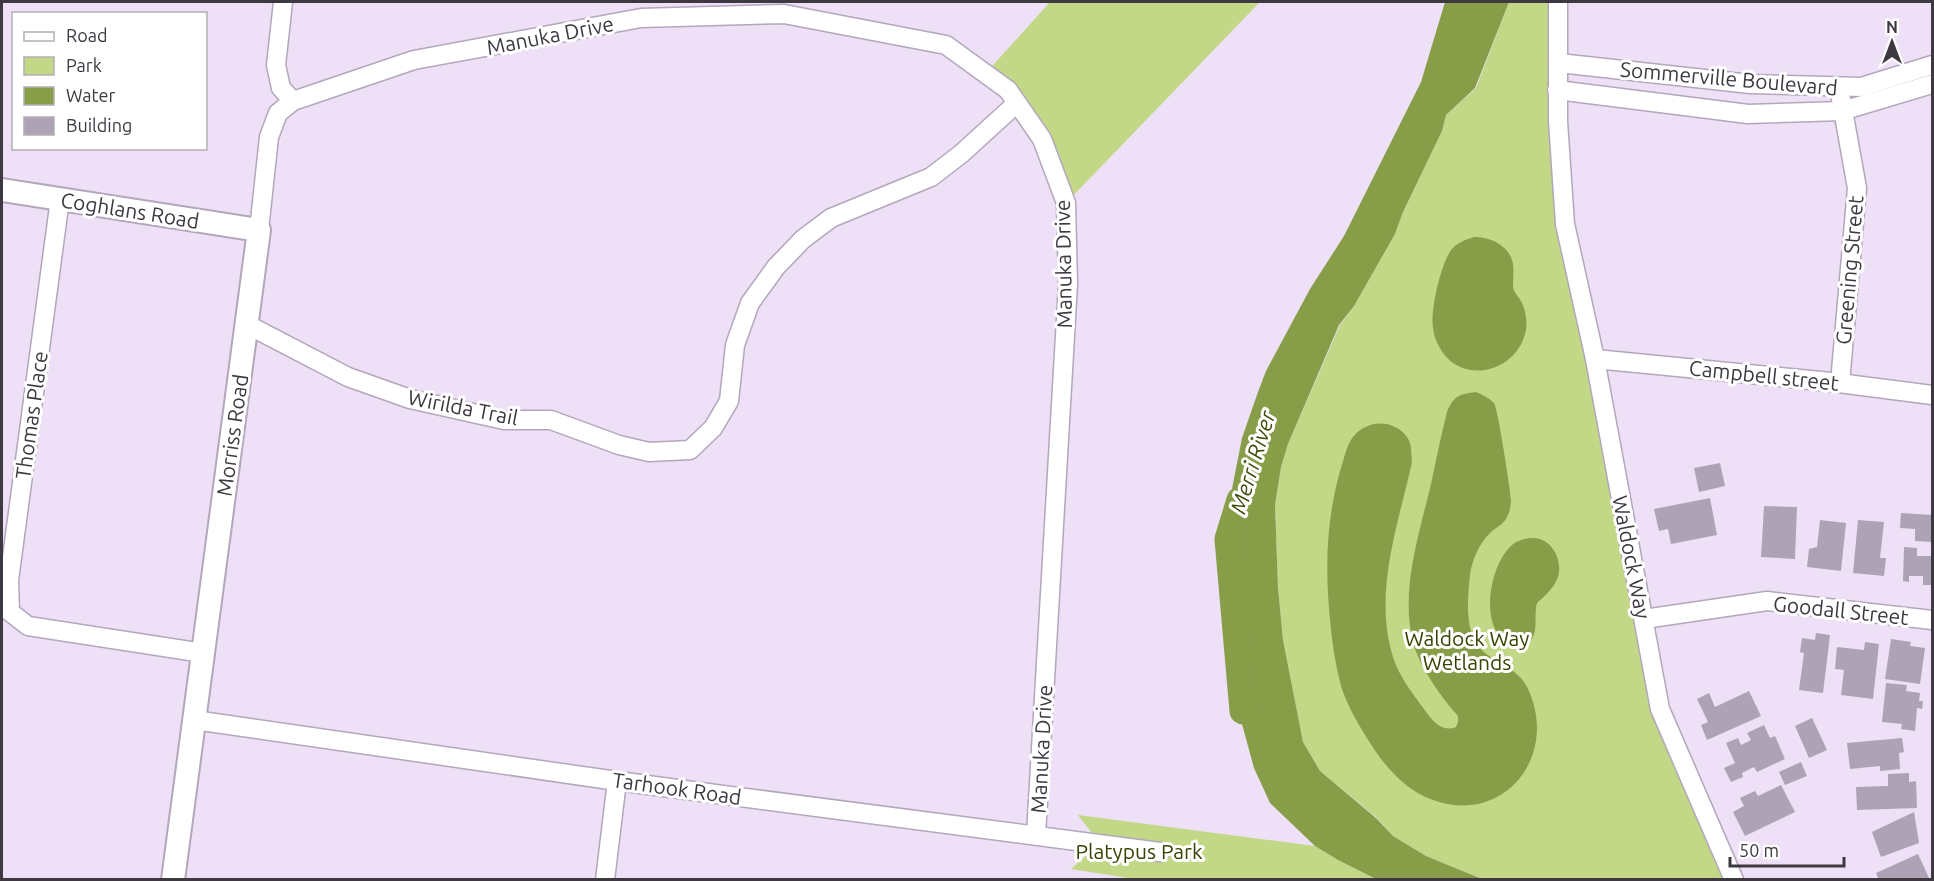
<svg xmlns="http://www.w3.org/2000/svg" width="1934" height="881" viewBox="0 0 1934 881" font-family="Ubuntu,sans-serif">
	<rect width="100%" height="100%" fill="#eee0f6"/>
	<!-- green -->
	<g fill="#c2d887">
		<path d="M1050,2H1260L1066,203L1042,139L985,74Z"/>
		<path d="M1509,2H1558L1565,224L1660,709L1734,879H1482L1426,856L1393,836L1376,817L1320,771L1303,742L1283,640L1278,588L1275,505L1281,467L1288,444L1340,325L1354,306L1395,234L1403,212L1442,131L1446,115L1476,88Z"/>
		<path d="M1078,815L1315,846L1338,860L1376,879L1141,880L1071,869L1088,854L1091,832Z"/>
	</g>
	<!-- water -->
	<g fill="#889d48">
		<path d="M1445,2H1509L1475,88L1446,115L1442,131L1403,212L1395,234L1354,306L1339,325L1288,444L1281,467L1275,505L1278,588L1283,640L1303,742L1320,771L1376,818L1393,836L1426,856L1482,879H1376L1338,860L1315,846L1270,803L1254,768L1239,713L1240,665L1232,621L1229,583L1230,499L1242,438L1258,392L1266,371L1310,289L1344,236L1421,82Z"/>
		<path d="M1475,237C1491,237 1510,246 1513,264C1514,272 1513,279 1513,287C1514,293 1519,297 1522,303C1526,312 1528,324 1525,334C1516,370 1467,385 1443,353C1438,345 1434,338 1433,328C1430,311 1441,262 1452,249C1458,242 1467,239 1475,237Z"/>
		<path d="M1476,392C1483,395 1489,398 1494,403C1498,409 1510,488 1511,500C1511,504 1510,511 1508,515C1505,524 1496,527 1490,533C1479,544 1472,560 1470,575C1468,595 1465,622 1475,641C1487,663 1518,665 1528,689C1559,755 1505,826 1433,800C1408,792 1386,768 1372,746C1360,727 1348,708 1341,686C1335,664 1332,642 1330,620C1325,567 1326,522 1340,471C1344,460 1346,446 1353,437C1367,419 1394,419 1407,437C1412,444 1411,453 1412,462C1398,526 1373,592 1393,657C1399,676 1412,693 1424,709C1432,720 1441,733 1456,727L1458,722V716C1441,697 1422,670 1414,646C1399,593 1419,535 1431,484C1436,460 1441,436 1447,412C1453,396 1460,394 1476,392Z"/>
		<path d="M1534,538C1552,539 1563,560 1558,577C1554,588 1545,596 1537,603C1533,616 1540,634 1528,643C1524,647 1520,646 1515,645C1475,637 1489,558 1516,542C1522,539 1528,538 1534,538Z"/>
	</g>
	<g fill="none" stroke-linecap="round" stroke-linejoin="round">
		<!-- river -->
		<path stroke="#889d48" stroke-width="27" d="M1240,500L1228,539L1243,711"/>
	</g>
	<!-- building -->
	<g fill="#aea2b7">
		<path d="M1720,463L1725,486L1699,492L1694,468Z"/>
		<path d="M1710,498L1717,535L1671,544L1668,529L1659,531L1654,509Z"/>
		<path d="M1764,506L1797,507L1795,559L1761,557Z"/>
		<path d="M1901,513L1932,515V542L1915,541V529L1900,528Z"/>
		<path d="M1820,520L1846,523L1841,571L1807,567L1809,549L1817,547Z"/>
		<path d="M1858,520L1884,522L1880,558H1886L1884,576L1853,573Z"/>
		<path d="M1904,547L1917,548V556H1932V585H1923V576H1909V582L1903,581Z"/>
		<path d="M1816,633L1830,635L1823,693L1799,690L1804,653L1800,652L1802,638L1815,640Z"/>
		<path d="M1891,639L1911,642L1910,646L1925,648L1920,684L1885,679Z"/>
		<path d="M1865,642L1879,644L1873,699L1841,695L1844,670L1835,669L1837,647L1864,650Z"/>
		<path d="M1886,683L1907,685L1906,691L1920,693L1919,701H1923L1922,709L1917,708L1915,731L1901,729L1902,724L1882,722Z"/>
		<path d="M1749,691L1761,716L1707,740L1701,725L1708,722L1697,699L1709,693L1715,707Z"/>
		<path d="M1812,718L1827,750L1809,758L1795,726Z"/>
		<path d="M1764,725L1770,738L1775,736L1785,759L1757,772L1754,767L1742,773L1743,777L1731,782L1724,768L1735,763L1726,743L1738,738L1741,745L1751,740L1747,733Z"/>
		<path d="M1902,738L1904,752L1899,753L1900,769L1880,771V766L1850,769L1847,743Z"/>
		<path d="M1801,762L1807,776L1785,785L1779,772Z"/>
		<path d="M1909,773V782L1916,781L1917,808L1857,810L1856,787L1888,786V774Z"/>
		<path d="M1781,785L1795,812L1745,836L1733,812L1744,806L1740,798L1755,791L1758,796Z"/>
		<path d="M1914,812L1919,843L1881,857L1872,832Z"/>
		<path d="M1918,854L1929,878L1925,880H1879L1876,873Z"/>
	</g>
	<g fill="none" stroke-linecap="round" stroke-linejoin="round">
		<!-- minor casing -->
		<g stroke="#b3a7bb" stroke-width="21">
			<g id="minor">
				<path d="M283,2L276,65L281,88L293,101"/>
				<path d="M1558,2V121L1565,224L1595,359L1660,709L1734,880"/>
				<path d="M1559,63L1750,84L1861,87L1932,65"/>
				<path d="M1557,90L1748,114L1842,111L1932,84"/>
				<path d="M60,199L9,580L10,612L28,626L203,653"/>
				<path d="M259,230L269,137L278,113L293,101L414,60L641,18L784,14L946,45L1008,90L1042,139L1066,203L1068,284L1036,835"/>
				<path d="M246,324L348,377L410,399L504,420H551L619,445L649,452L690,450L713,428L729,401L735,345L750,303L776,267L803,239L831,218L931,177L961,154L1017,103"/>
				<path d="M1595,359L1831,382L1932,395"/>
				<path d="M1840,383L1857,188L1841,99"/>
				<path d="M1644,619L1767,601L1932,620"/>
				<path d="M194,720L617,781L1160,852"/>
				<path d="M605,880L617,781"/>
			</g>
		</g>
		<!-- tertiary casing -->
		<g stroke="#b3a7bb" stroke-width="26">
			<path id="tertiary" d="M2,190L259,230L173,880"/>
		</g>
		<!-- minor -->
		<use href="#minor" stroke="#fff" stroke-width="18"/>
		<!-- tertiary -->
		<use href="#tertiary" stroke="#fff" stroke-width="22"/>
	</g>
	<g text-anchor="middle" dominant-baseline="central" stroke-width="6" stroke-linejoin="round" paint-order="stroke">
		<!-- street labels -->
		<g font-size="21" fill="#3e3841" stroke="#fff">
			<text transform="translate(550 35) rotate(-11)">Manuka Drive</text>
			<text transform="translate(1729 78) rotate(5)">Sommerville Boulevard</text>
			<text transform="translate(130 210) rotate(9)">Coghlans Road</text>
			<text transform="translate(1063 264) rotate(-91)">Manuka Drive</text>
			<text transform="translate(1849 270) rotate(-85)">Greening Street</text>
			<text transform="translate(1764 375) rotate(6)">Campbell street</text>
			<text transform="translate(463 407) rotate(11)">Wirilda Trail</text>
			<text transform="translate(31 415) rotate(-82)">Thomas Place</text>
			<text transform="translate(232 435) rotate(-82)">Morriss Road</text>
			<text transform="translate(1632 557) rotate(79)">Waldock Way</text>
			<text transform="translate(1841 610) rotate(6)">Goodall Street</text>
			<text transform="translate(1041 749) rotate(-87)">Manuka Drive</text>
			<text transform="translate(677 788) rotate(8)">Tarhook Road</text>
		</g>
		<!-- park labels -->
		<g font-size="21" fill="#374300" stroke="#fff">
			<text x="1467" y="638">Waldock Way<tspan x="1467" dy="24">Wetlands</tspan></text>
			<text x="1139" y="851">Platypus Park</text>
		</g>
		<!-- water labels -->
		<g font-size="22" font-style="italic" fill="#3e4b0b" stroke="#fff">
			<text transform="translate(1252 462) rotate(-73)">Merri River</text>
		</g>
	</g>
	<!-- border -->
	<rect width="1934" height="881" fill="none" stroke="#3e3841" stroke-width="6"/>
	<!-- legend -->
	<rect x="12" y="12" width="195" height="138" fill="#ffffff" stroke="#b2afb3" stroke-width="1.5"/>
	<rect x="24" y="32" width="30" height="9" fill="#ffffff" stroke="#b2afb3" stroke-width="1.5"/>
	<text x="66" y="42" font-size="18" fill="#3e3841">Road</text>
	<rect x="24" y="57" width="30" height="18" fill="#c2d887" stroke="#b2afb3" stroke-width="1.5"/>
	<text x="66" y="72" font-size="18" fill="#3e3841">Park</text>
	<rect x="24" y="87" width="30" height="18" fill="#889d48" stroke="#b2afb3" stroke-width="1.5"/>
	<text x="66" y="102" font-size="18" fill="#3e3841">Water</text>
	<rect x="24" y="117" width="30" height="18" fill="#aea2b7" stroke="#b2afb3" stroke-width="1.5"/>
	<text x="66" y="132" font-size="18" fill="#3e3841">Building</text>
	<!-- north arrow -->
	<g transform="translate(1892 42)" stroke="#ffffff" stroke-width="4.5" paint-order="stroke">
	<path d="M0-4.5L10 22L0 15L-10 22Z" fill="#3e3841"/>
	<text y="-9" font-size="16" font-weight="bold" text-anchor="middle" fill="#3e3841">N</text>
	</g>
	<!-- scale -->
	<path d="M1730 857v9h114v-9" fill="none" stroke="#3e3841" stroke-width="3"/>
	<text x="1739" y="857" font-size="18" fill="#3e3841" stroke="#ffffff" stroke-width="4.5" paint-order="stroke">50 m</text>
</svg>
